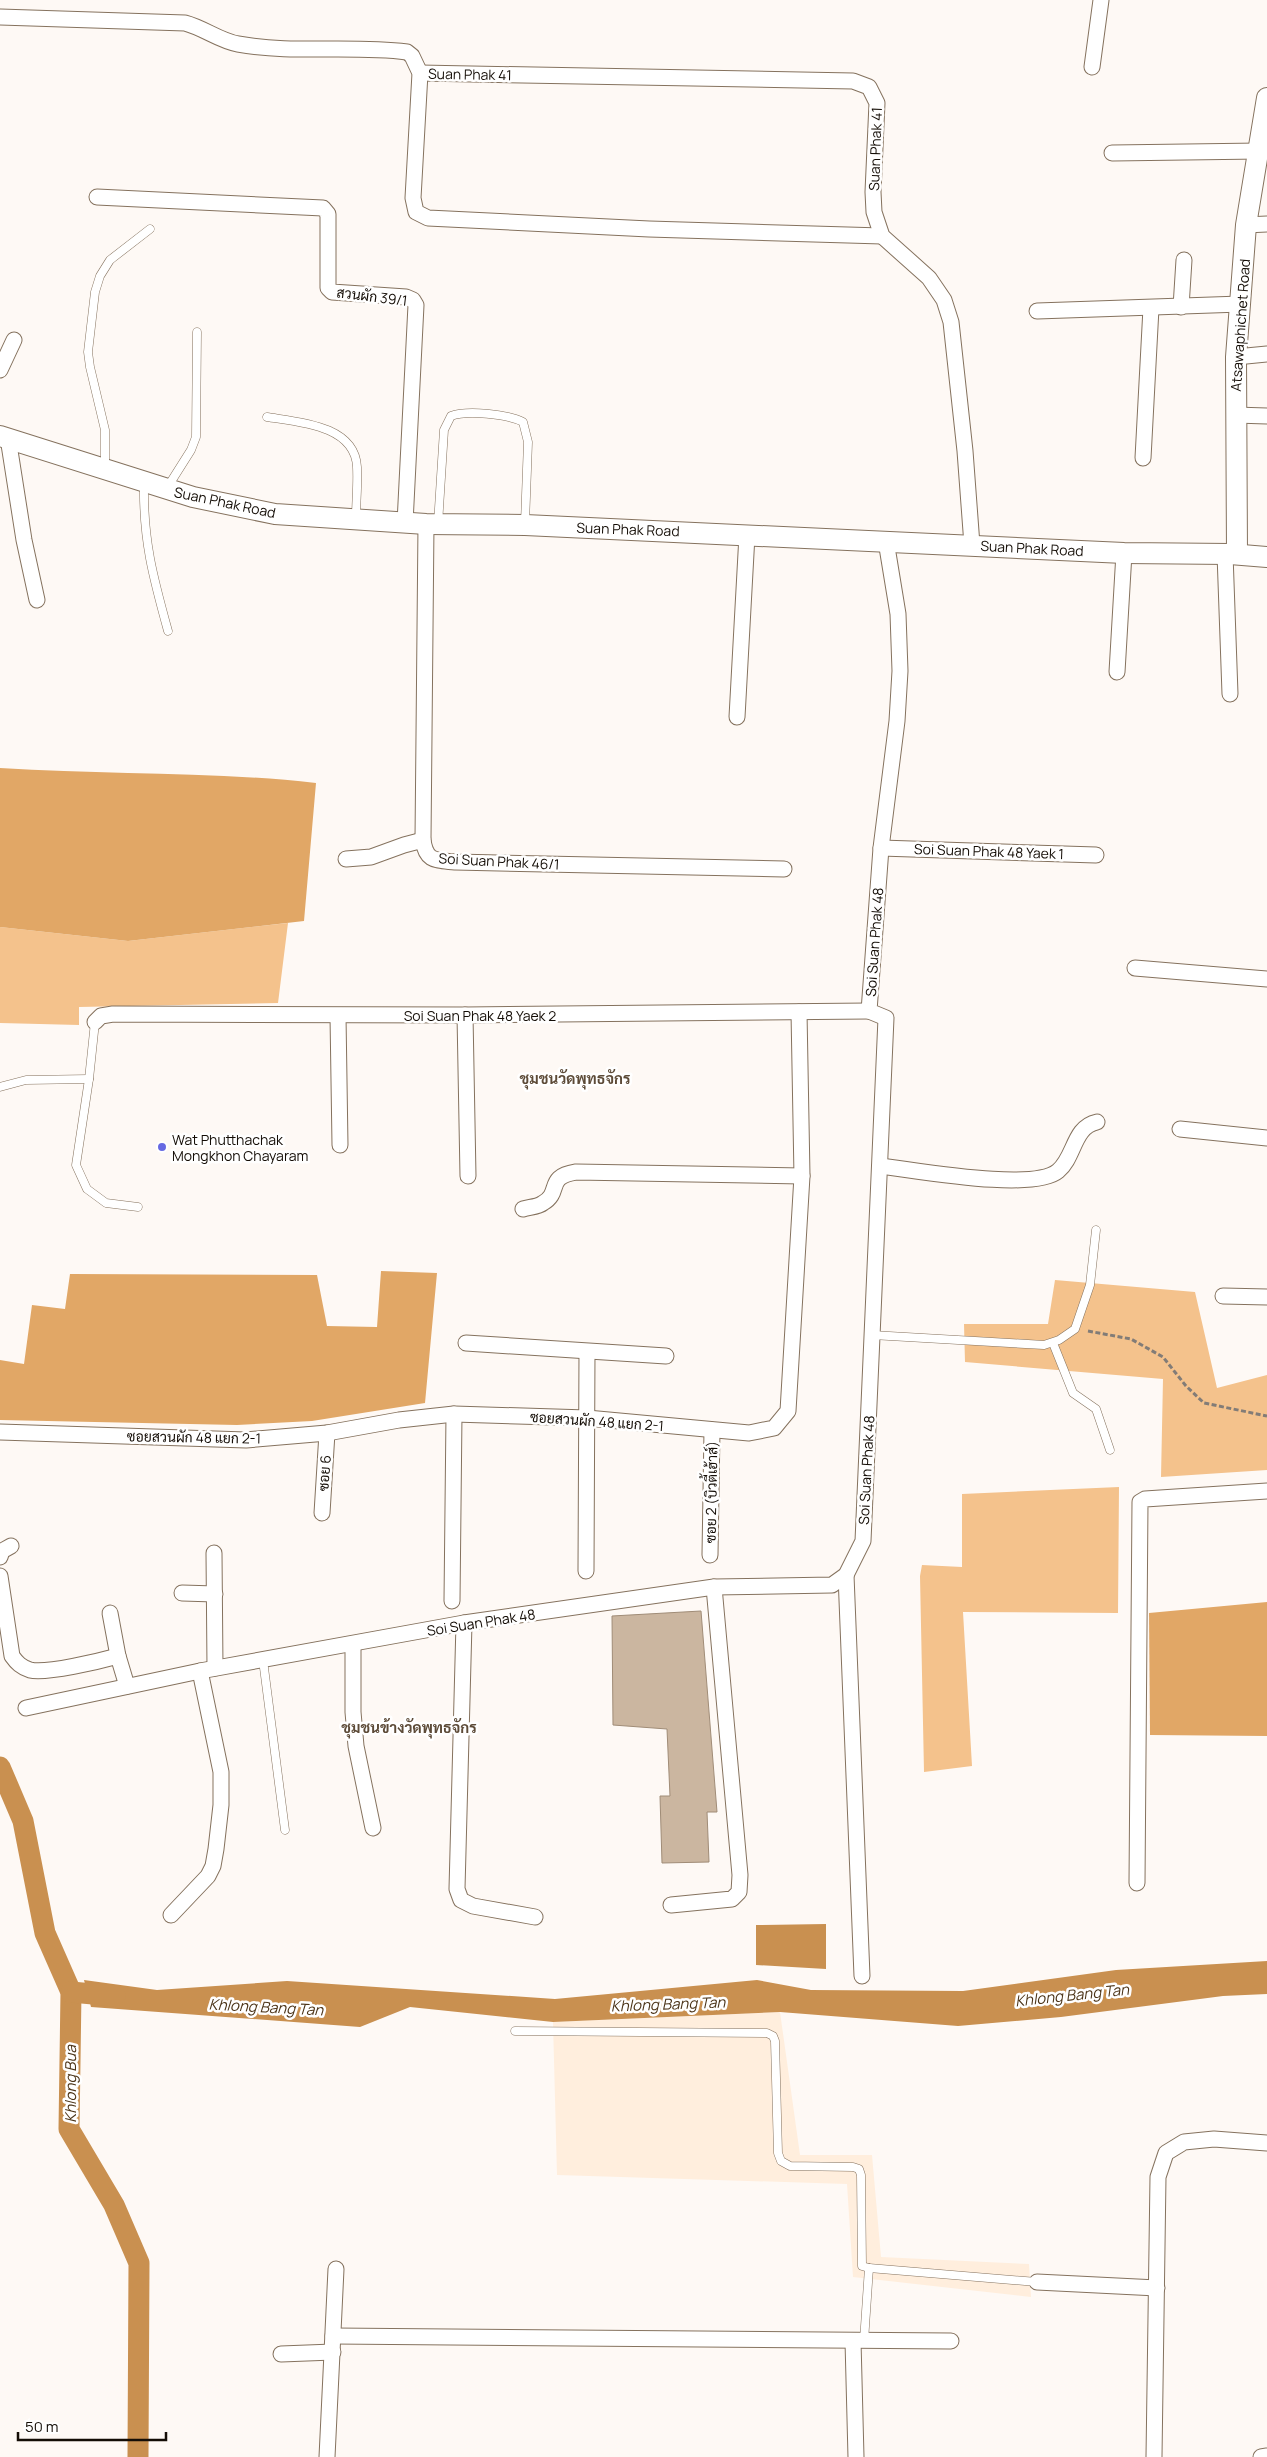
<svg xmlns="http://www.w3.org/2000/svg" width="1267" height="2457" viewBox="0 0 1267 2457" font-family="Manrope,Sarabun,sans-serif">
	<rect width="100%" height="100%" fill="#fef9f5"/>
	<!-- built -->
	<path fill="#fed" d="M780,2012L800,2155H872L881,2257L1029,2264L1031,2297L853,2277L847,2184L557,2175L553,2022Z"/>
	<!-- green -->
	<g fill="#f4c28c">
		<path d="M288,923L278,1003L79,1007V1025L0,1023V927L128,941Z"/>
		<path d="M1055,1280L1195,1292L1217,1388L1267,1375V1470L1161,1477L1163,1379L965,1362L964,1324H1048Z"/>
		<path d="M1119,1487L1118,1613L963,1612L972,1766L924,1772L920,1576L922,1565L962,1567V1494Z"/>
	</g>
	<!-- forest -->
	<g fill="#e1a766">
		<path d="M0,768C105,775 211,771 316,783L304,921L128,941L0,927Z"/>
		<path d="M381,1271L437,1273L425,1403L312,1421L237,1425L0,1420V1360L24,1364L32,1305L65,1309L70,1274L317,1275L327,1326L377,1327Z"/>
		<path d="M1267,1602V1736L1150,1735L1149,1613Z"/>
	</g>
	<!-- water -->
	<g fill="#c99050">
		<path d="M826,1924V1969L756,1965V1925Z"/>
		<path d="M1267,1961V1994L1223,1996L1061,2017L958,2026L780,2012L553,2022L410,2007L360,2027L91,2007L84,1980L157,1990L287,1981L555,1999L757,1980L811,1990L963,1991L1116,1970Z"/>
	</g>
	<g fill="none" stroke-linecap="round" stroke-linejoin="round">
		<!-- canal -->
		<g stroke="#c99050" stroke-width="21">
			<path d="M0,1767L23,1821L45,1933L71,1992L69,2129L114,2205L139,2263L138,2457"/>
			<path d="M71,1992L115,1996"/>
		</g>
	</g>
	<!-- building -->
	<path fill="#cbb6a0" stroke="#a08c77" d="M701,1611L717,1812H707L709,1862L662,1863L660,1796H670L667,1729L613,1725L612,1616Z"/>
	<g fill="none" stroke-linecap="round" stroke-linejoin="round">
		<!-- service casing -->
		<g stroke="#85725e" stroke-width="9">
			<g id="service">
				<path d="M267,417C298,422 355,425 357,467C358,484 356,501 356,518"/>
				<path d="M105,468V430L90,367L88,352L95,292L100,276L110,260L150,229"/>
				<path d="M144,484C143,540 153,577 168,631"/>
				<path d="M167,488L191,450L196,437L197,332"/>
				<path d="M438,524L444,430L451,416C467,410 507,414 523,422L528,442L525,523"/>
				<path d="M95,1022L89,1079L76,1165L87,1189L106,1203L138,1207"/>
				<path d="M0,1087L26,1080L89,1079"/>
				<path d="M872,1335L1044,1345L1059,1340L1075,1329L1090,1285L1096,1230"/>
				<path d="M1053,1343L1073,1393L1096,1409L1110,1450"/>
				<path d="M263,1660L285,1830"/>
				<path d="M515,2031L767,2033L773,2036L775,2041L778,2153L781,2161L790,2166L853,2167L859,2169L861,2175L862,2266L869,2268L1037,2282"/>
				<path d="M864,2341L869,2268"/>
			</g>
		</g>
		<!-- minor casing -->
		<g stroke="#85725e" stroke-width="17">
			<g id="minor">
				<path d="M0,17L185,23C204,28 220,41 238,44C294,54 351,45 407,52L412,56L420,73L413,198L416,212L428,218L649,229L882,236"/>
				<path d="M1092,67L1101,0"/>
				<path d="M420,73L853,81L869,87L877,103L873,192L874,212L882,236L929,278L944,300L951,322L965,451L972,545"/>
				<path d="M1112,153L1260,151"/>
				<path d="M97,197L323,208L328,214V288L332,292L406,297L413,300L416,305L405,523"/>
				<path d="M1246,225L1267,224"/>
				<path d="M1181,307L1184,260"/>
				<path d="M1037,311L1241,304"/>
				<path d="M1236,357L1267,354"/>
				<path d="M0,370L14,340"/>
				<path d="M1235,415L1267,416"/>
				<path d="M8,438L24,540L37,600"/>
				<path d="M1143,458L1151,308"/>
				<path d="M426,524L423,840C426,862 436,860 455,862L784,869"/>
				<path d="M1225,554L1230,694"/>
				<path d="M1117,672L1124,553"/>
				<path d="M737,717L747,535"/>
				<path d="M881,848L1096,855"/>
				<path d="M346,859L371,857L404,845L423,840"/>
				<path d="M1135,968L1267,979"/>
				<path d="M465,1015L468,1176"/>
				<path d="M338,1016L340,1145"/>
				<path d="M95,1022L101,1016L113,1014L465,1015L869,1011"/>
				<path d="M1180,1129L1267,1138"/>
				<path d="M880,1166C916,1170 1033,1192 1058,1171C1075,1157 1073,1127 1097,1122"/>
				<path d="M523,1209C530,1207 538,1207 543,1203C562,1192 545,1177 576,1172L802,1176"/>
				<path d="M1223,1296L1267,1297"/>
				<path d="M466,1343L666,1356"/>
				<path d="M0,1432L246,1440L327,1433L399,1420L454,1414L587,1418L749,1433L774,1428L788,1411L802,1176L799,1012"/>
				<path d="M322,1513L327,1433"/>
				<path d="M214,1553L215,1668"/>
				<path d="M710,1555L712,1430"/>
				<path d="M0,1557L2,1551L11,1546"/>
				<path d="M586,1571L587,1352"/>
				<path d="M846,1575L862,1976"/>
				<path d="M0,1576L12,1656C17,1663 21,1667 30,1670C46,1674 100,1661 118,1656"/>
				<path d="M182,1593L215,1594"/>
				<path d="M452,1601L454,1414"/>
				<path d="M110,1613L118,1656L127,1686"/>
				<path d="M464,1623L457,1889L461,1900L473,1906L535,1917"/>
				<path d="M353,1645V1712L356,1746L373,1828"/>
				<path d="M26,1708L200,1671L464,1623L714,1587L832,1585L846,1575L863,1541L886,1018L869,1011L881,848L897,721L900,671L898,614L886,541"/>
				<path d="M1137,1883L1140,1502L1145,1499L1267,1491"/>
				<path d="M671,1905L732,1899L739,1892L740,1875L714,1587"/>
				<path d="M171,1915L208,1876L213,1866L216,1849L221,1805V1772L200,1671"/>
				<path d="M1037,2282L1157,2288"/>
				<path d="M333,2336L951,2341"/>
				<path d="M853,2341L856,2457"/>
				<path d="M281,2354L333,2352"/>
				<path d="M327,2457L336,2269"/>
				<path d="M1154,2457L1158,2177L1166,2153L1184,2142L1214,2139L1267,2143"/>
				<path d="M1261,2457L1267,2456"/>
			</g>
		</g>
		<!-- tertiary casing -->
		<g stroke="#85725e" stroke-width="22">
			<g id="tertiary">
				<path d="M0,436L193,497L275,514L426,524L525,525L1124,553L1230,554L1267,557"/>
				<path d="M1237,554L1236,357L1246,225L1267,98"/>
			</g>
		</g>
		<!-- path -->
		<path stroke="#827c77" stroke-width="3" stroke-dasharray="5 2.5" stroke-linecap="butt" d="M1088,1331L1131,1339L1163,1357L1186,1386L1204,1403L1267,1416"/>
		<!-- service -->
		<use href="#service" stroke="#fff" stroke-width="8"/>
		<!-- minor -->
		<use href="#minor" stroke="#fff" stroke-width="15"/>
		<!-- tertiary -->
		<use href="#tertiary" stroke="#fff" stroke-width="20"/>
	</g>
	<!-- markers -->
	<circle fill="#6669e2" stroke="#fff" stroke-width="2" cx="162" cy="1147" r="5"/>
	<g text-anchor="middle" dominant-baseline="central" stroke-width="5" stroke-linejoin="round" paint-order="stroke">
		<!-- street labels -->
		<g font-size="14" fill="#140d06" stroke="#fff">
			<text transform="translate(470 74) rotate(1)">Suan Phak 41</text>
			<text transform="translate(875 149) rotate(-88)">Suan Phak 41</text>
			<text transform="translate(372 296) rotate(7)">สวนผัก 39/1</text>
			<text transform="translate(1240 325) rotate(-86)">Atsawaphichet Road</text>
			<text transform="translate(225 502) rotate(12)">Suan Phak Road</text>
			<text transform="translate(628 529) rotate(2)">Suan Phak Road</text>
			<text transform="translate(1032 548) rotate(3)">Suan Phak Road</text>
			<text transform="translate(989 851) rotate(2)">Soi Suan Phak 48 Yaek 1</text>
			<text transform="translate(499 861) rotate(3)">Soi Suan Phak 46/1</text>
			<text transform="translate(874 942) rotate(-86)">Soi Suan Phak 48</text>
			<text x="480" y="1015">Soi Suan Phak 48 Yaek 2</text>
			<text transform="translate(597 1421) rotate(4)">ซอยสวนผัก 48 แยก 2-1</text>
			<text transform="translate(194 1437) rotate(1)">ซอยสวนผัก 48 แยก 2-1</text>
			<text transform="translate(866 1470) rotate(-87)">Soi Suan Phak 48</text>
			<text transform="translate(324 1473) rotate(-86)">ซอย 6</text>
			<text transform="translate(711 1492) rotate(-89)">ซอย 2 (บิวตี้เฮ้าส์)</text>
			<text transform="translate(481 1622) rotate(-9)">Soi Suan Phak 48</text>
		</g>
		<!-- poi labels -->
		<g font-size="14" fill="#140d06" stroke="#fff" text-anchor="start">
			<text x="172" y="1139">Wat Phutthachak<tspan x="172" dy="16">Mongkhon Chayaram</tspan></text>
		</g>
		<!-- neighbourhood labels -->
		<g font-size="15" font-weight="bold" fill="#5d4b38" stroke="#fff">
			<text x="575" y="1078">ชุมชนวัดพุทธจักร</text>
			<text x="409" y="1727">ชุมชนข้างวัดพุทธจักร</text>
		</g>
		<!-- water labels -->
		<g font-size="15" font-style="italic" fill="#4b3317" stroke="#fff">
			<text transform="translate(1072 1995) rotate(-6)">Khlong Bang Tan</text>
			<text transform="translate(668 2004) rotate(-2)">Khlong Bang Tan</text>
			<text transform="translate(266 2007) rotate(3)">Khlong Bang Tan</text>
			<text transform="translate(70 2084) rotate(-90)">Khlong Bua</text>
		</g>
	</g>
	<!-- scale -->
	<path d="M18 2432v8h148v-8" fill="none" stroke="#140d06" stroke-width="2.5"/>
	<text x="25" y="2432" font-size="15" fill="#140d06" stroke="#ffffff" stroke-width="4" paint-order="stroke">50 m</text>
</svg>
